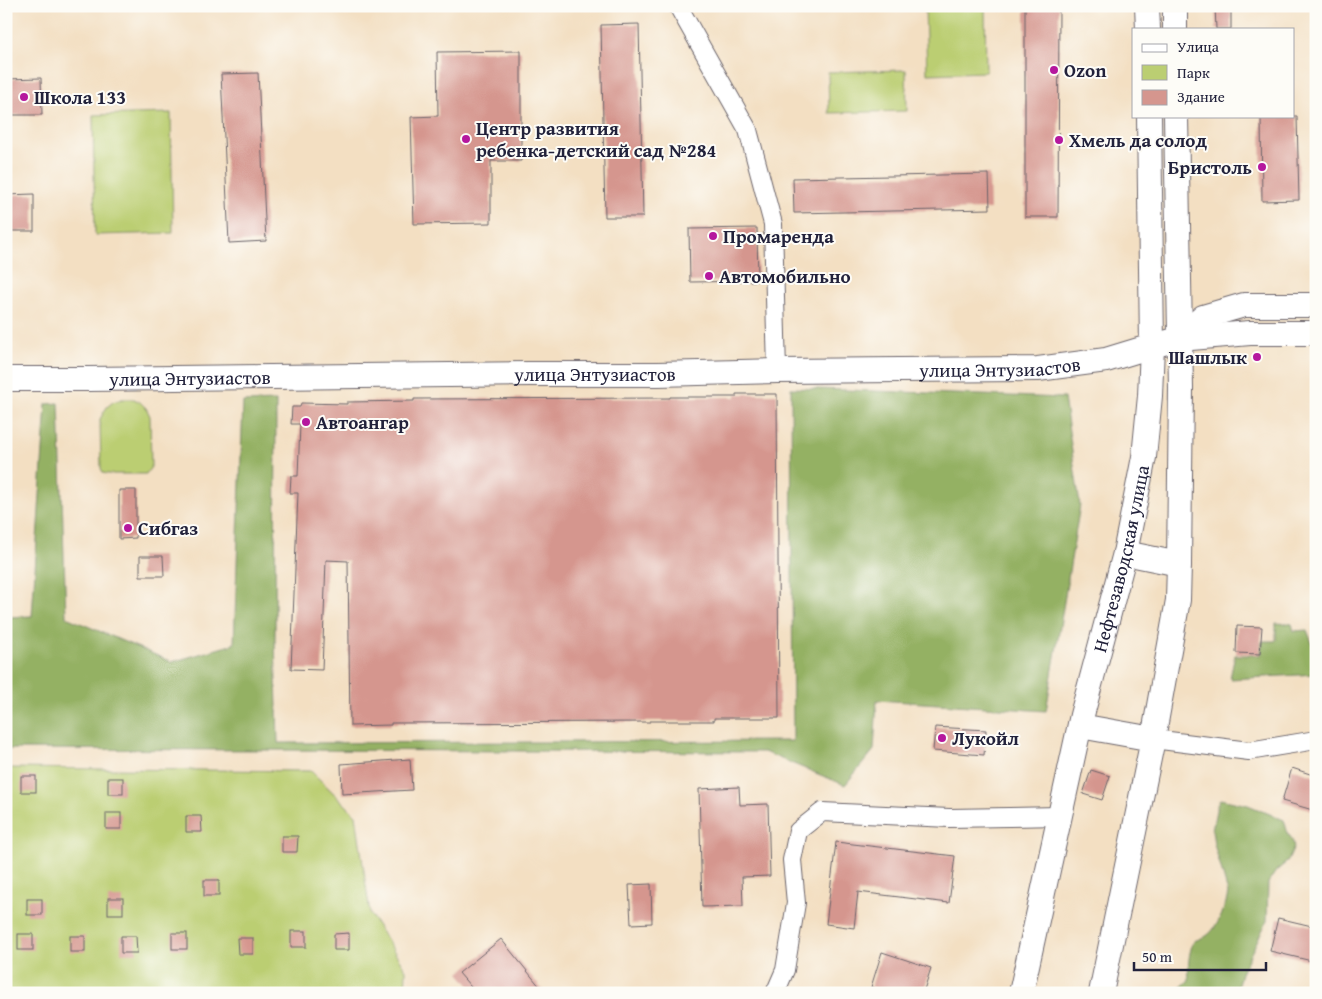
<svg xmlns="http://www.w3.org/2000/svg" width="1322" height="999" viewBox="0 0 1322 999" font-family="'Gentium Book Plus',serif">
	<rect width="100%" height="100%" fill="#fdfcf7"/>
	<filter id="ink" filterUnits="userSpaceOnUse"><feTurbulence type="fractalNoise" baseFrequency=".02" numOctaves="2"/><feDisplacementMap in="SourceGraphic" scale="10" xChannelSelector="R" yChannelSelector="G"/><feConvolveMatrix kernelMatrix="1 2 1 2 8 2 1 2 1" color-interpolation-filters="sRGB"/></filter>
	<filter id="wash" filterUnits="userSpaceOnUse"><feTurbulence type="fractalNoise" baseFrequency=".0096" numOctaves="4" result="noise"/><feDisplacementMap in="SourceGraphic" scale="20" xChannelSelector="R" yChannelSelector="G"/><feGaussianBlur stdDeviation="1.12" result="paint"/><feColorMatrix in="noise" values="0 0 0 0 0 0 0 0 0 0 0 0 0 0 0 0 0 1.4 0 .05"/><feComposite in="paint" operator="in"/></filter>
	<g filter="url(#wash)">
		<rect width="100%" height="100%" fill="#f3dfc2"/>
		<!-- green -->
		<g fill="#bbce72" stroke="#6e7856">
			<path d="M925,6H985L986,72L927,74Z"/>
			<path d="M906,70L907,111L829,113L828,72Z"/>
			<path d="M171,113L173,233L95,235L93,115Z"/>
			<path d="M122,399H134L140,402L146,408L150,416L151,467L146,474H108L103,473L101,468L100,419L107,407L113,402Z"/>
			<path d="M6,768L311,771L356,815L370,914L406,970L405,993H6Z"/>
		</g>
		<!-- forest -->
		<g fill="#94b164" stroke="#5b6a50">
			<path d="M791,388L1064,398L1080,505L1046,711L877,700L874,750L845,785L764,752L6,749V617L32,616L46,404L59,403L66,617L172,662L234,644L243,402L276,401L275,639L278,743L793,741Z"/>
			<path d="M1276,623L1292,624L1294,631L1307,630L1316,653V674L1231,679L1230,678L1235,655H1261L1262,642L1263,641H1275L1276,640Z"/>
			<path d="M1220,799L1248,805L1284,820L1288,834L1292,839L1294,847L1288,861L1276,871L1268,883L1267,921L1241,973L1236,993H1178L1179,989L1189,980C1188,967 1188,953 1194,941C1198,939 1205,938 1209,934C1219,925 1226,906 1228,893L1214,844L1212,830L1217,805Z"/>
		</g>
		<g id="blocks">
			<!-- building -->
			<g fill="#d5968e">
				<path d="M1025,6H1059L1058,217H1025Z"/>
				<path d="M1215,6H1231V29H1216Z"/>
				<path d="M639,24L643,217H605L601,25Z"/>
				<path d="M521,51V161H491V223L414,224L411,117L438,116L437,52Z"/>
				<path d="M258,73L266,241L229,243L221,74Z"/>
				<path d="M41,78L42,115H6V79Z"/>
				<path d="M1261,116H1297L1299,200L1262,201Z"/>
				<path d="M989,174L990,209L794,213L793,178Z"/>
				<path d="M34,194V231H6V195Z"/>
				<path d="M757,228L758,281L690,282L689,229Z"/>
				<path d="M736,394H777L779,718H714V721H650V722L391,723V725L350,726L348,561L326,560L322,670L291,669L298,493H290L291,476H298L300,424H291L292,407H300L301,403L347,404V402L414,401V399L670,398V397H736Z"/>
				<path d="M119,490H136V538L119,539Z"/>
				<path d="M140,556H163L164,576H140Z"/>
				<path d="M1237,626L1262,627L1260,654L1236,653Z"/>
				<path d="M935,727L986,730L984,755L933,751Z"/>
				<path d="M410,759L412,790L342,794L341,764Z"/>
				<path d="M1292,768L1316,776V811L1282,801Z"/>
				<path d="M1091,770L1110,776L1102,800L1083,794Z"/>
				<rect x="21" y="776" width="15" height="16"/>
				<rect x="108" y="778" width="15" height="16"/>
				<path d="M739,787L740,805L768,804L770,876L742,877L743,906L702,907L699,789Z"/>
				<rect x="106" y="813" width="15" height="16"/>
				<path d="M186,816H201L202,832H186Z"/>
				<path d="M282,836H298L297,852H282Z"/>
				<path d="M836,842L955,856L949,903L858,892L854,928L826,924Z"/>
				<rect x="204" y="880" width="15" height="16"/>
				<path d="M651,884L652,923L631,924L629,885Z"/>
				<rect x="108" y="898" width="15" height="16"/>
				<rect x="27" y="899" width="15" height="16"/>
				<path d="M1278,918L1316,927V962L1270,951Z"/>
				<rect x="291" y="931" width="15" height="16"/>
				<rect x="172" y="933" width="15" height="16"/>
				<path d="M349,933V950H334V934Z"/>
				<rect x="18" y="934" width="15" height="16"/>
				<rect x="70" y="936" width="15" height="16"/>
				<path d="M121,936H136L137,953H121Z"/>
				<path d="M237,938H253V954H238Z"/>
				<path d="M501,939L545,993H476L459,973Z"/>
				<path d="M882,952L931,968L923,993H889L871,987Z"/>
			</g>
		</g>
	</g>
	<g filter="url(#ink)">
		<use href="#blocks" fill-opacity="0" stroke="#6b646a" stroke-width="1"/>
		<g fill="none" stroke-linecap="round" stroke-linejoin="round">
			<!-- street casing -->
			<g stroke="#6b646a" stroke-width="20">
				<g id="street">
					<path d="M678,6L748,130L773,224L777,371"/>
					<path d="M1153,739L1249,751L1316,740"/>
					<path d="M775,993L785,970L796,903L792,860L798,831L822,812L949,818L1060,816"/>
				</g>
			</g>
			<!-- secondary casing -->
			<g stroke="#6b646a" stroke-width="26">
				<g id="secondary">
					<path d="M1147,6L1148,29"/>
					<path d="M1175,6V29"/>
					<path d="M1179,339L1203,317L1244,305H1316"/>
					<path id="s1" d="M6,379H88L531,374H658L777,371L1038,369L1106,360L1152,346L1179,339L1250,333H1316"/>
					<path d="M1125,553L1179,564"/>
					<path d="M1080,726L1153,739"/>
					<path id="s2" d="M1021,993L1082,715L1125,553L1144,457L1150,396L1152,346L1149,116"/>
					<path d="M1101,993L1153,739L1178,600L1179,564L1181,388L1176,116"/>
				</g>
			</g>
			<!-- street -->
			<use href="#street" stroke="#fff" stroke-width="18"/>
			<!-- secondary -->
			<use href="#secondary" stroke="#fff" stroke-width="24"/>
		</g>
	</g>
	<!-- markers -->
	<g fill="#b5179e" stroke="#fdfcf7" stroke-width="2">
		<circle cx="1054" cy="70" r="5"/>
		<circle cx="24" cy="97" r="5"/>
		<circle cx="466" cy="139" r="5"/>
		<circle cx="1059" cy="140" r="5"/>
		<circle cx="1262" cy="167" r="5"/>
		<circle cx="713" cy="236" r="5"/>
		<circle cx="709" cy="276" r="5"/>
		<circle cx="1257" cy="357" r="5"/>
		<circle cx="306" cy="422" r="5"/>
		<circle cx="128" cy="528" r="5"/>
		<circle cx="942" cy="738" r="5"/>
	</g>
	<g text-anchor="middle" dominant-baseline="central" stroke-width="4" stroke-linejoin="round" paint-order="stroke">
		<!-- poi labels -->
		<g font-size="19" font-weight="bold" fill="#22223b" stroke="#fdfcf7" text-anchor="start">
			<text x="1064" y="70">Ozon</text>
			<text x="34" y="97">Школа 133</text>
			<text x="476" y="128">Центр развития<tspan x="476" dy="22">ребенка-детский сад №284</tspan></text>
			<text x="1069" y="140">Хмель да солод</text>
			<text x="1252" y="167" text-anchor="end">Бристоль</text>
			<text x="723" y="236">Промаренда</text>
			<text x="719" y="276">Автомобильно</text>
			<text x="1247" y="357" text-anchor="end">Шашлык</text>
			<text x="316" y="422">Автоангар</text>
			<text x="138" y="528">Сибгаз</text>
			<text x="952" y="738">Лукойл</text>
		</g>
		<!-- street labels -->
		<g font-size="19" fill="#22223b" stroke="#fdfcf7">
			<text stroke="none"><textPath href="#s1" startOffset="994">улица Энтузиастов</textPath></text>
			<text stroke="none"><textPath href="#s1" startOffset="589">улица Энтузиастов</textPath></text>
			<text stroke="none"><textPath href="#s1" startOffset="184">улица Энтузиастов</textPath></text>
			<text stroke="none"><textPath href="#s2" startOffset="446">Нефтезаводская улица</textPath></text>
		</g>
	</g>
	<!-- margin -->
	<rect width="1322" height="999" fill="none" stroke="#fdfcf7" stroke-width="25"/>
	<!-- legend -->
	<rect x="1132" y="28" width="162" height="90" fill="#fdfcf7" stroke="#a5a5ac"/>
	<rect x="1142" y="44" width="25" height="8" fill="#ffffff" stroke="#a5a5ac"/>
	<text x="1177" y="52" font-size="15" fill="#22223b">Улица</text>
	<rect x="1142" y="65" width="25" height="15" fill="#bbce72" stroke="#a5a5ac"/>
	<text x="1177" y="78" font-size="15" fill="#22223b">Парк</text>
	<rect x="1142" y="90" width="25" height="15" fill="#d5968e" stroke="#a5a5ac"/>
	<text x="1177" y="102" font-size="15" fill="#22223b">Здание</text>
	<!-- scale -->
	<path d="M1134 962v8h132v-8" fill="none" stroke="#22223b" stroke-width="2.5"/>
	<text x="1142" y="962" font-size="15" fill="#22223b" stroke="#fdfcf7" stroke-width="4" paint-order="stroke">50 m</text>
</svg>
